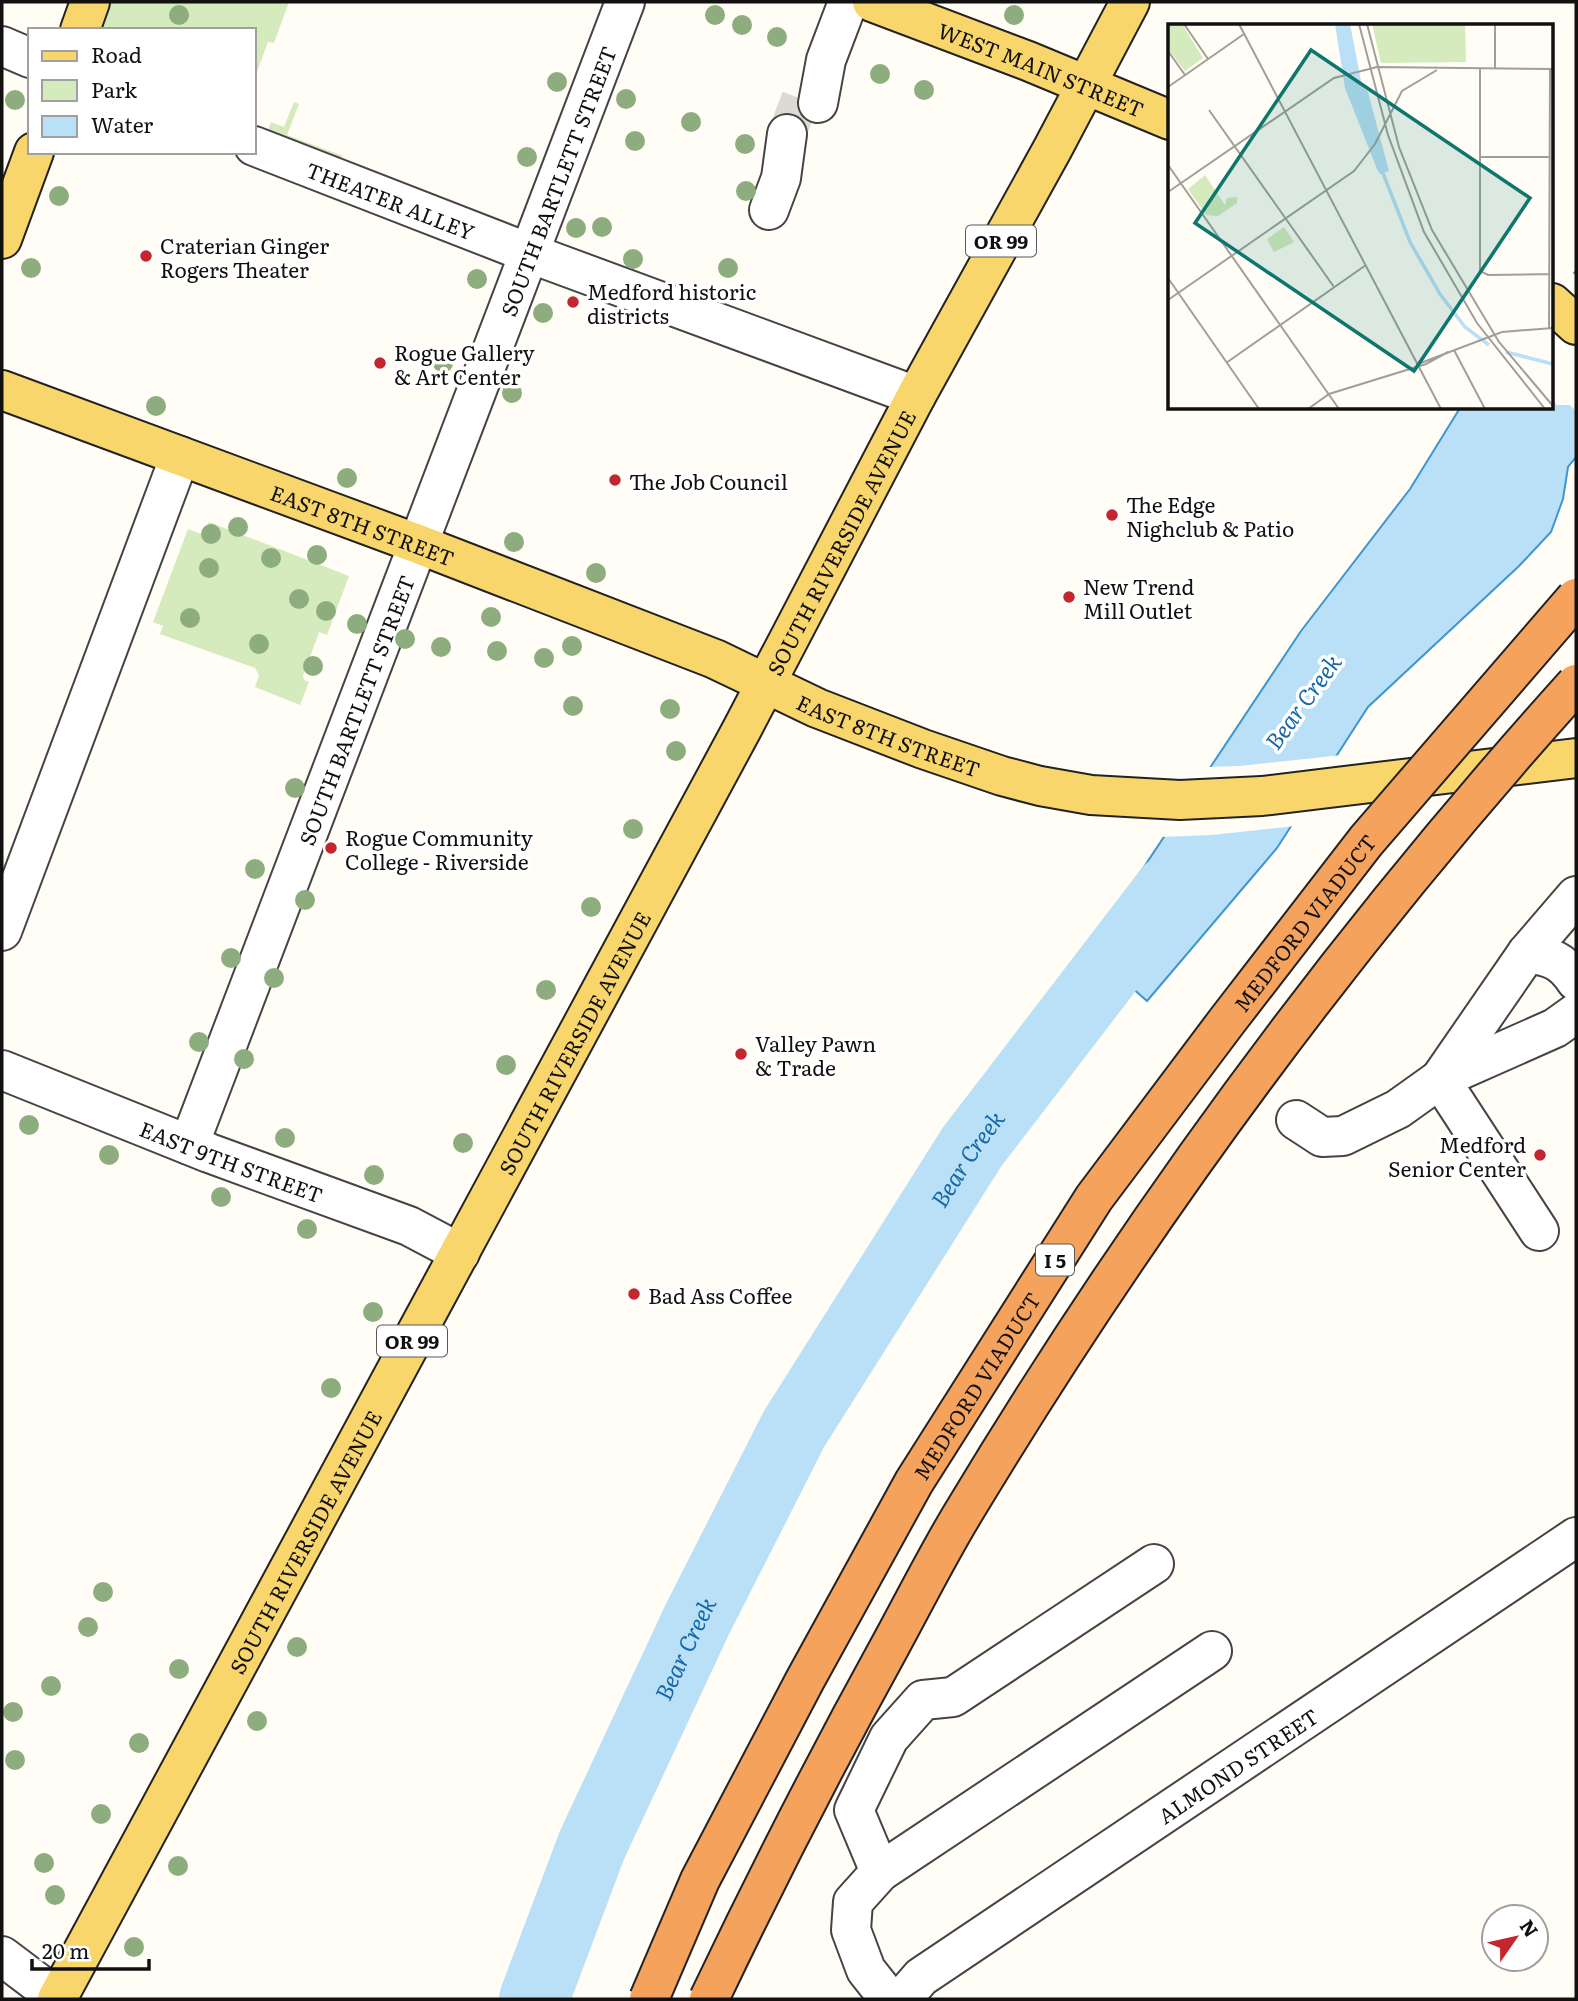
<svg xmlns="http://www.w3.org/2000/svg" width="1578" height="2001" viewBox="0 0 1578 2001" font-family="Literata,serif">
	<rect width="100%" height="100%" fill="#fffdf5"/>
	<!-- green -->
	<g fill="#d5ebbd">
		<path d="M112,2H289L274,43L268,42L254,80V30H102Z"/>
		<path d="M294,102L299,104L287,135L343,156L308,181L232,152H254V124L268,130L271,122L284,127Z"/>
		<path d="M209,522L349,576L327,635L319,632L317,638L303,676L304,680L309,682L300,705L255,687L259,675L255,668L160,634L163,626L153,622L188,529L204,535Z"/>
	</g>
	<!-- water -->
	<path fill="#b9e0f7" stroke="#3f96cf" stroke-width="2" d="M1576,271V457L1568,467L1563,499L1551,532L1519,566L1368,707L1277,848L1147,1001L1095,955L1110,918L1301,631L1410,489L1460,408H1552V294Z"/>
	<!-- pier -->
	<g fill="#fffdf5">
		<path d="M1571,271L1576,276V411L1570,405H1557L1552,400V289Z"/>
		<path d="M1342,755L1296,826L1212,835L1160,837L1207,767L1239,766Z"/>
	</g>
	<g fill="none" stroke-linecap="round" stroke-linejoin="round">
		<!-- river -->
		<path stroke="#b9e0f7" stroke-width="70" id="s1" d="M534,1999L592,1845L697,1620L794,1429L972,1147L1169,890"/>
		<!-- minor-tunnel -->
		<path stroke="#dbdad3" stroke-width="38" stroke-dasharray="38 19" stroke-linecap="butt" d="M787,134L801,97"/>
		<!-- minor casing -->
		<g stroke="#444" stroke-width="42">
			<g id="minor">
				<path d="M2,46L30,58"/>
				<path d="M818,103L826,60L848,2"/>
				<path id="s2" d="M254,146L529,253L916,396"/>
				<path d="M769,210L781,178L787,134"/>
				<path d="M2,931L180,456"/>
				<path d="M1527,953C1551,957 1562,960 1576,981"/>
				<path id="s3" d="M2,1070L209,1153L409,1226L460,1253"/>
				<path d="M1296,1120L1322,1137L1343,1136L1398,1109L1440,1079L1555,1028L1576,1013"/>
				<path id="s4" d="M189,1145L625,2"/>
				<path d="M1539,1231L1440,1079L1527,953L1576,896"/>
				<path d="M880,1872L854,1810L889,1738L923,1700L953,1697L1154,1564"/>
				<path d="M2,1956L59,1999"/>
				<path d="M889,1999L866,1970L851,1930L853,1902L880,1872L1212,1651"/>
				<path id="s5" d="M906,1999L908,1992L921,1977L1576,1537"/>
			</g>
		</g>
		<!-- major casing -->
		<g stroke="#222" stroke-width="42">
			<g id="major">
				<path id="s6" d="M872,2L1028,61L1170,120"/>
				<path d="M80,30L90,2"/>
				<path d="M2,239L34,152"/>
				<path d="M1552,303L1576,325"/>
				<path id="s7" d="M2,390L418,544L715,659L817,708L923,749L1002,776L1040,786L1091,795L1180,800L1262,796L1576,758"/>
				<path id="s8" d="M57,1999L742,729L916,396L1053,148L1130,2"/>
			</g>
		</g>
		<!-- minor -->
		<use href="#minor" stroke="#fff" stroke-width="38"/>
		<!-- major -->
		<use href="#major" stroke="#f9d66b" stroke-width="38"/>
		<!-- highway-bridge casing -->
		<g stroke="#222" stroke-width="42" stroke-linecap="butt">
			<g id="highway-bridge">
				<path id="s9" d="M649,1999L700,1880L805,1680L914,1482L1094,1198L1227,1021L1366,841L1576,598"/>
				<path d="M709,1999C766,1879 826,1762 890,1646C914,1602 937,1556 963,1513C1140,1219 1346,939 1576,684"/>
			</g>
		</g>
		<!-- highway-bridge -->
		<use href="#highway-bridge" stroke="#f5a25d" stroke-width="38"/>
	</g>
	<!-- trees -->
	<g fill="#8dad7f">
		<circle cx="179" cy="15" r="10"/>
		<circle cx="715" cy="15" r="10"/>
		<circle cx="1014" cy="15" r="10"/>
		<circle cx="742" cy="25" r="10"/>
		<circle cx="777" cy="37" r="10"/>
		<circle cx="880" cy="74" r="10"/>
		<circle cx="557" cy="82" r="10"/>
		<circle cx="924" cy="90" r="10"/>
		<circle cx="626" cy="99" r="10"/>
		<circle cx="15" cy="100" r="10"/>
		<circle cx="691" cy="122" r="10"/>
		<circle cx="635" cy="141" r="10"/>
		<circle cx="745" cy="144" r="10"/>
		<circle cx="527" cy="157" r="10"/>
		<circle cx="746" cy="191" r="10"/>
		<circle cx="59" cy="196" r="10"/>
		<circle cx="602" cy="227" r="10"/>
		<circle cx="576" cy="228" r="10"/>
		<circle cx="633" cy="259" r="10"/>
		<circle cx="31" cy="268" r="10"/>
		<circle cx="728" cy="268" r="10"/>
		<circle cx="477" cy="279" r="10"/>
		<circle cx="543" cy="313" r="10"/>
		<circle cx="443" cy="363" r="10"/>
		<circle cx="512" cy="393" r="10"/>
		<circle cx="156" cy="406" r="10"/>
		<circle cx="347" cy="478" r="10"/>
		<circle cx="238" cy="527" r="10"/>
		<circle cx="211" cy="534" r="10"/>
		<circle cx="514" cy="542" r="10"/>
		<circle cx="317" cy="555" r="10"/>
		<circle cx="271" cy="558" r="10"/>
		<circle cx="209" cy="568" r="10"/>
		<circle cx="596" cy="573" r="10"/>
		<circle cx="299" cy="599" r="10"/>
		<circle cx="326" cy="611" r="10"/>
		<circle cx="491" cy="617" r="10"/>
		<circle cx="190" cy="618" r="10"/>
		<circle cx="357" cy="624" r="10"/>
		<circle cx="405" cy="639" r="10"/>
		<circle cx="259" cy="644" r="10"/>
		<circle cx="572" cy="646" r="10"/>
		<circle cx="441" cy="647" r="10"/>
		<circle cx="497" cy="651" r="10"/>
		<circle cx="544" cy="658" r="10"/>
		<circle cx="313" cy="666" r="10"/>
		<circle cx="573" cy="706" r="10"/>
		<circle cx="670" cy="709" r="10"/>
		<circle cx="676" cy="751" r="10"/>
		<circle cx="295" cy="788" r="10"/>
		<circle cx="633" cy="829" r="10"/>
		<circle cx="255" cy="869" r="10"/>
		<circle cx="305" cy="900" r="10"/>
		<circle cx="591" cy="907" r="10"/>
		<circle cx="231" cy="958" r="10"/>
		<circle cx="274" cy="978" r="10"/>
		<circle cx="546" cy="990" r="10"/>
		<circle cx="199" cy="1042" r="10"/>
		<circle cx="244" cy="1059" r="10"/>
		<circle cx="506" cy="1065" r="10"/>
		<circle cx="29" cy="1125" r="10"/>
		<circle cx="285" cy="1138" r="10"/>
		<circle cx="463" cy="1143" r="10"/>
		<circle cx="109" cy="1155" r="10"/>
		<circle cx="374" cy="1175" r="10"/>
		<circle cx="221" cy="1197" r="10"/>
		<circle cx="307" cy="1229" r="10"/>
		<circle cx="373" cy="1312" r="10"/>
		<circle cx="331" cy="1388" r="10"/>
		<circle cx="103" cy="1592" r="10"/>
		<circle cx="88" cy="1627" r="10"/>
		<circle cx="297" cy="1647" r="10"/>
		<circle cx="179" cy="1669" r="10"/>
		<circle cx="51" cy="1686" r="10"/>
		<circle cx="13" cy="1712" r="10"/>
		<circle cx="257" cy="1721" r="10"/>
		<circle cx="139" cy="1743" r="10"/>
		<circle cx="15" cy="1760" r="10"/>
		<circle cx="101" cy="1814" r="10"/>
		<circle cx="44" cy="1863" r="10"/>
		<circle cx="178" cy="1866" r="10"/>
		<circle cx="55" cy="1895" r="10"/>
		<circle cx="134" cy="1947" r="10"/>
	</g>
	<!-- markers -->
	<g fill="#c4262e" stroke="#fff" stroke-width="2.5">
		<circle cx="146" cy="256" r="7"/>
		<circle cx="573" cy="302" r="7"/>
		<circle cx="380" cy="363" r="7"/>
		<circle cx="615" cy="480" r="7"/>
		<circle cx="1112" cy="515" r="7"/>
		<circle cx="1069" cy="597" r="7"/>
		<circle cx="331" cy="848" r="7"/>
		<circle cx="741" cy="1054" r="7"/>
		<circle cx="1540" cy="1155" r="7"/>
		<circle cx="634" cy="1294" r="7"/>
	</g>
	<g text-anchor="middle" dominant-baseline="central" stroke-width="7" stroke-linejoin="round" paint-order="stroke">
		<!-- shield labels -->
		<g fill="#fff" stroke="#585858" stroke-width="2">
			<rect x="966" y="225.5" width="70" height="31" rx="5"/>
			<rect x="1036" y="1244.5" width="38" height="31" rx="5"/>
			<rect x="377" y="1325.5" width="70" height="31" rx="5"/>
		</g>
		<g font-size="19" font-weight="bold" fill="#111">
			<text x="1001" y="241">OR 99</text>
			<text x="1055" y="1260">I 5</text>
			<text x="412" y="1341">OR 99</text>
		</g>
		<!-- street labels -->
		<g font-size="21" fill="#111" stroke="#fff">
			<text stroke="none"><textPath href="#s6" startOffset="182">WEST MAIN STREET</textPath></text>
			<text stroke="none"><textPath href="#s4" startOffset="1032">SOUTH BARTLETT STREET</textPath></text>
			<text stroke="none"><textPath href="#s2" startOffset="147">THEATER ALLEY</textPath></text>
			<text stroke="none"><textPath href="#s7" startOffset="385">EAST 8TH STREET</textPath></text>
			<text stroke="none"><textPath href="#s8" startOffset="1654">SOUTH RIVERSIDE AVENUE</textPath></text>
			<text stroke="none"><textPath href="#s4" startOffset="466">SOUTH BARTLETT STREET</textPath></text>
			<text stroke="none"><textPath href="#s7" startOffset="952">EAST 8TH STREET</textPath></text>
			<text stroke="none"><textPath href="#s9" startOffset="1264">MEDFORD VIADUCT</textPath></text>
			<text stroke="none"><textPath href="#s8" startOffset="1087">SOUTH RIVERSIDE AVENUE</textPath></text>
			<text stroke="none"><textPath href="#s3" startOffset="247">EAST 9TH STREET</textPath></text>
			<text stroke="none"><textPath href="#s9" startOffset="696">MEDFORD VIADUCT</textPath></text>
			<text stroke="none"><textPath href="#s8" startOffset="520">SOUTH RIVERSIDE AVENUE</textPath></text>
			<text stroke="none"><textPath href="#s5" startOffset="408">ALMOND STREET</textPath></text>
		</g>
		<!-- poi labels -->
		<g font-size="21" fill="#111" stroke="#fff" text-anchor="start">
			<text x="160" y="244">Craterian Ginger<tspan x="160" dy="24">Rogers Theater</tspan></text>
			<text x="587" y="290">Medford historic<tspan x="587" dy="24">districts</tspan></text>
			<text x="394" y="351">Rogue Gallery<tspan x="394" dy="24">&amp; Art Center</tspan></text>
			<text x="629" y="480">The Job Council</text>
			<text x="1126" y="503">The Edge<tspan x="1126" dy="24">Nighclub &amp; Patio</tspan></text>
			<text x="1083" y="585">New Trend<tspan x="1083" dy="24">Mill Outlet</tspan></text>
			<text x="345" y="836">Rogue Community<tspan x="345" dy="24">College - Riverside</tspan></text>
			<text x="755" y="1042">Valley Pawn<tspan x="755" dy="24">&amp; Trade</tspan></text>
			<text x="1526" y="1143" text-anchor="end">Medford<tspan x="1526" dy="24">Senior Center</tspan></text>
			<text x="648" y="1294">Bad Ass Coffee</text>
		</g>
		<!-- water labels -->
		<g font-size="23" font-style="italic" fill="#1768a6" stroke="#fff">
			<text transform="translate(1302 701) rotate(-54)">Bear Creek</text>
			<text stroke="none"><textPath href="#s1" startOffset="948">Bear Creek</textPath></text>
			<text stroke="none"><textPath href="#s1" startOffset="382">Bear Creek</textPath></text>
		</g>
	</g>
	<!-- overview -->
	<g transform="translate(1168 24)">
		<rect width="385" height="385" fill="#fffdf5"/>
		<path d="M0,0H14L35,34L17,47L0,25ZM204,0H297L298,38L213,39ZM37,151L57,181L59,174L69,173V179L50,192L38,191L20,165ZM116,203L126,218L106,228L99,215Z" fill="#d5ebbd"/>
		<path d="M167,0H182L194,62L200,68L221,147L212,150L209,145L177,64Z" fill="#b9e0f7"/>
		<path fill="none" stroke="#b9e0f7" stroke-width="3.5" d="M211,139L242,218L272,270L297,303L321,321M338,328L385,340"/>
		<path fill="none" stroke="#a09f9a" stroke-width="2" d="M16,0L40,35M71,0L273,385M191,0L220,111L256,208L309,299L377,385M199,0L231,123L264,206L331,318L385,382M327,0V45M0,27L17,51M312,45V247L320,251L382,250M0,63L76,10M41,86L166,263M311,133H382M0,141L171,385M0,168L166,54L209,43L385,45M0,254L91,385M0,276L186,147L207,120L234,67L269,46M381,304L382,45M286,326L317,385M58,339L198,241M250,340L334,308L385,304M140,385L161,370L258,340L280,328"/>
		<path fill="#0f766e" fill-opacity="0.15" stroke="#0f766e" stroke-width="3.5" d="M143,26L362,174L246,347L27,199Z"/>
		<rect width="385" height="385" fill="none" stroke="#111" stroke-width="3.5"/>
	</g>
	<!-- border -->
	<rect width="1578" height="2001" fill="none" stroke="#111111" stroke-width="7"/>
	<!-- legend -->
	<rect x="28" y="28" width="228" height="126" fill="#ffffff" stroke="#a0a0a0" stroke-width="2"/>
	<rect x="42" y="51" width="35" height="10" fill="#f9d66b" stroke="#a0a0a0" stroke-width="2"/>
	<text x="91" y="63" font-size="21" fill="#111111">Road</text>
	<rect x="42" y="80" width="35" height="21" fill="#d5ebbd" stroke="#a0a0a0" stroke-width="2"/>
	<text x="91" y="98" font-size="21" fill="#111111">Park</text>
	<rect x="42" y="116" width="35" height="21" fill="#b9e0f7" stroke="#a0a0a0" stroke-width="2"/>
	<text x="91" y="133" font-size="21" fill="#111111">Water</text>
	<!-- north arrow -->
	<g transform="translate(1515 1938) rotate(56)"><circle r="33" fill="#ffffff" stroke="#a0a0a0" stroke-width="2"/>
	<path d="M0-5L12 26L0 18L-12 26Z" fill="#c4262e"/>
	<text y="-10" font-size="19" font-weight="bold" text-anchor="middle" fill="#111111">N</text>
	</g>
	<!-- scale -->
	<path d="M32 1959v10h117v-10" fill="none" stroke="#111111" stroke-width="3.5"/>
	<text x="42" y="1959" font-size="21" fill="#111111" stroke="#ffffff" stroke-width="5" paint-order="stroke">20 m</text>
</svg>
